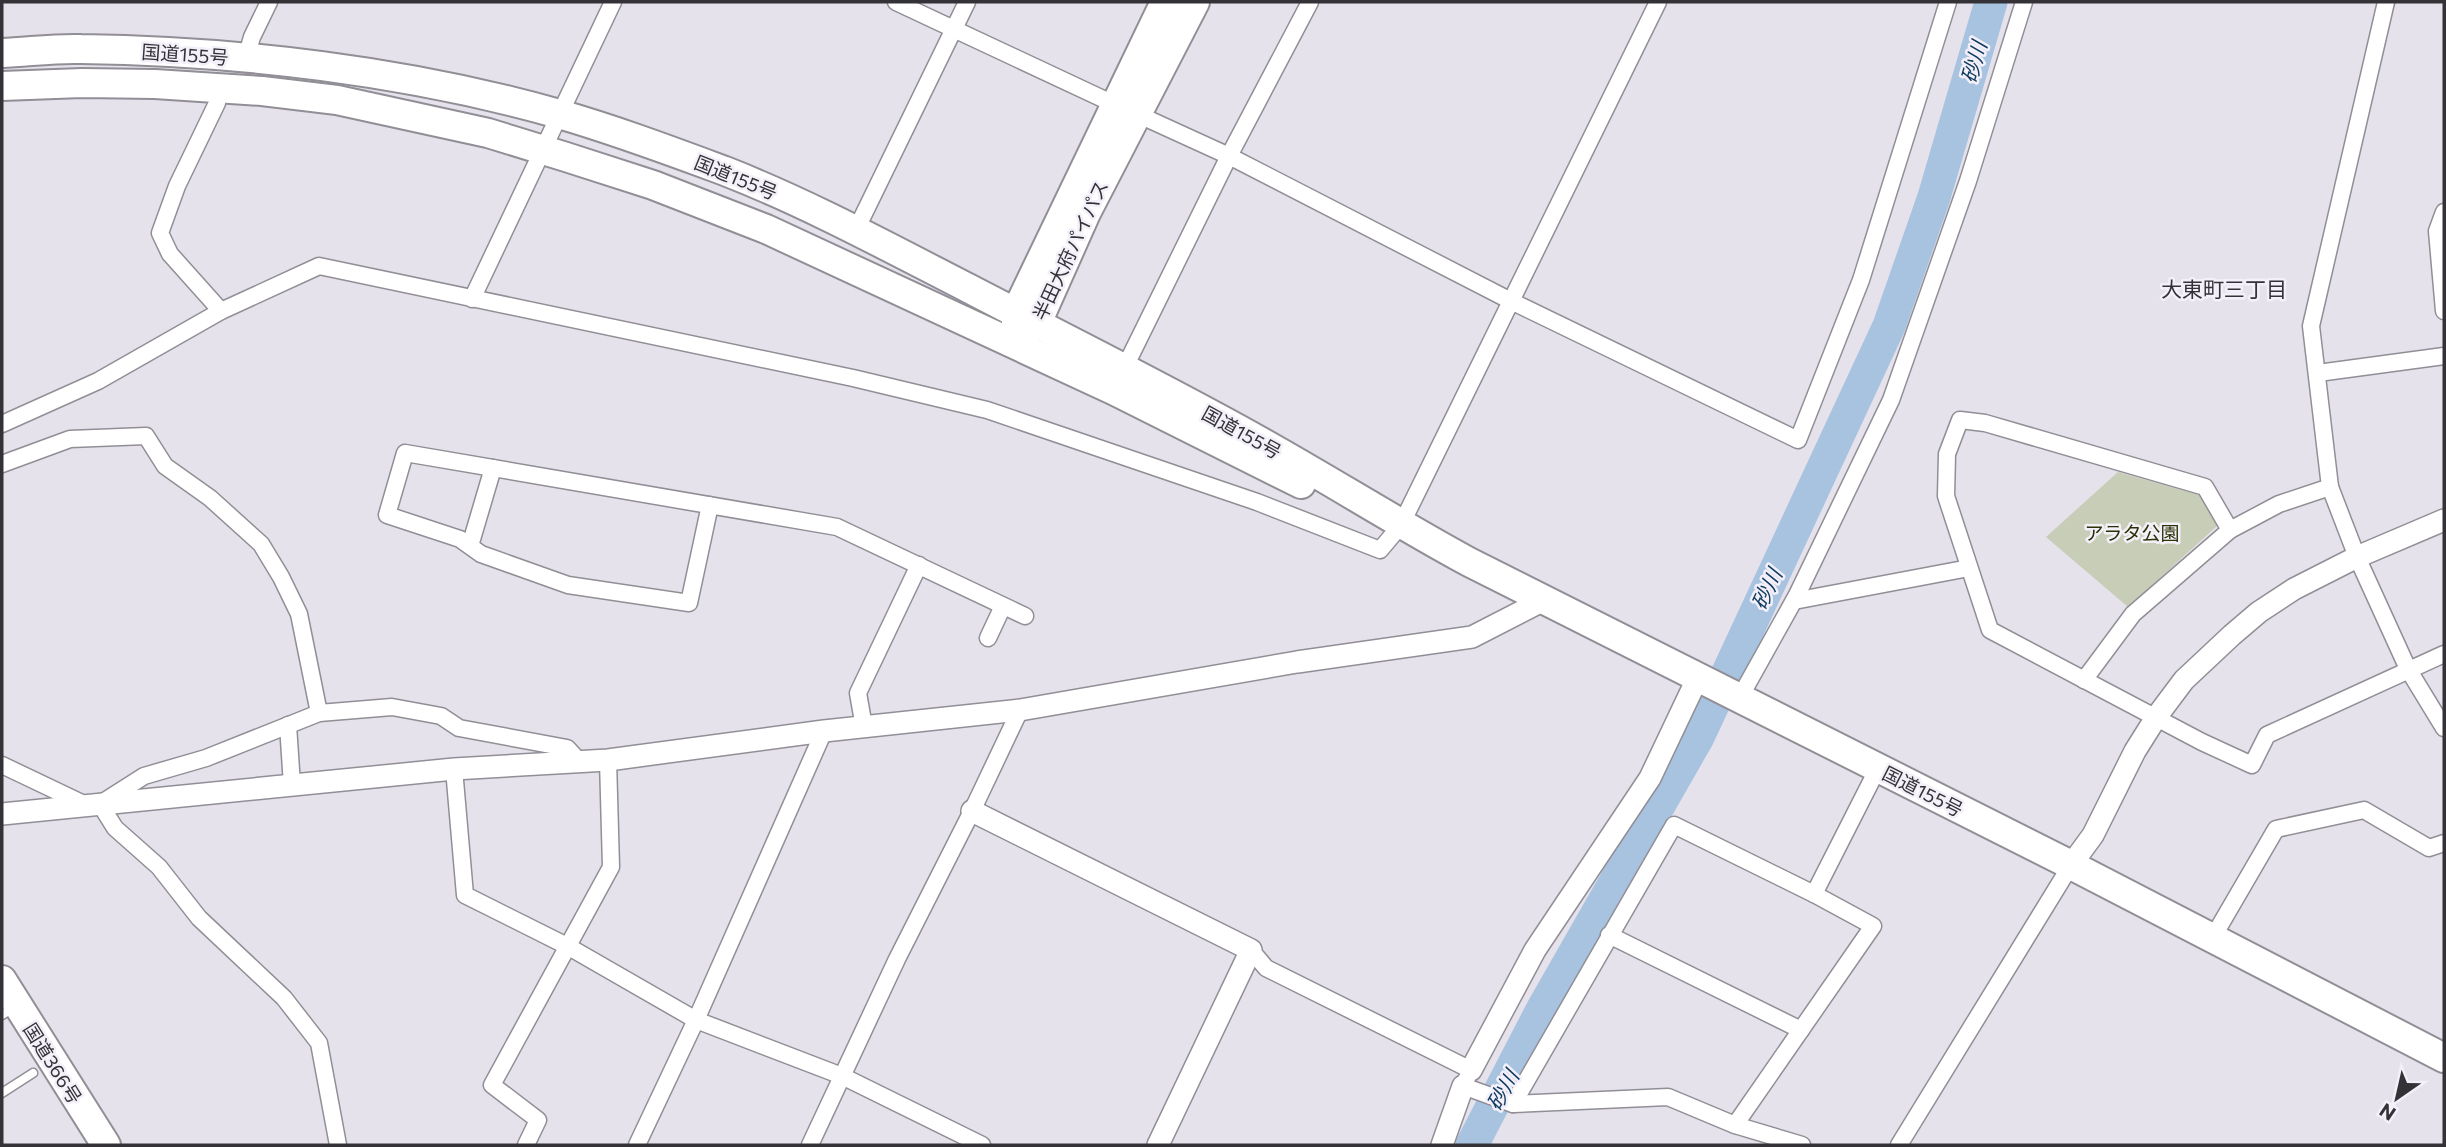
<svg xmlns="http://www.w3.org/2000/svg" width="2446" height="1147" viewBox="0 0 2446 1147" font-family="Commissioner,'Noto Sans JP',sans-serif">
	<rect width="100%" height="100%" fill="#e6e2ec"/>
	<!-- green -->
	<path fill="#c7cdb6" d="M2118,472L2199,495L2218,525L2128,607L2046,537Z"/>
	<g fill="none" stroke-linecap="round" stroke-linejoin="round">
		<!-- river -->
		<path stroke="#a7c3df" stroke-width="33" d="M1472,1145L1542,1010L1698,737L1889,326L1934,197L1991,2"/>
		<!-- lane casing -->
		<g stroke="#918e96" stroke-width="11">
			<g id="lane">
				<path d="M2,1015L15,1007"/>
				<path d="M2,1093L33,1073"/>
			</g>
		</g>
		<!-- street casing -->
		<g stroke="#918e96" stroke-width="19">
			<g id="street">
				<path d="M896,2L1116,105"/>
				<path d="M246,58L252,37L269,2"/>
				<path d="M219,88L217,103L177,186L160,233L170,254L221,311"/>
				<path d="M1137,114L1229,156L1310,2"/>
				<path d="M2444,212L2437,231L2444,311"/>
				<path d="M856,230L967,2"/>
				<path d="M472,299L613,2"/>
				<path d="M1125,367L1229,156L1511,301L1798,440L1861,280L1948,2"/>
				<path d="M2318,373L2444,356"/>
				<path d="M2,424L98,381L221,311L319,266L853,378L987,410L1257,502L1380,550L1401,525L1658,2"/>
				<path d="M2,464L70,439L146,436L165,466L210,498L261,544L281,577L299,614L319,713"/>
				<path d="M2330,487L2357,557L2408,669L2444,728"/>
				<path d="M710,505L689,603L568,585L481,554L460,539L387,515L405,453L837,527L1025,616"/>
				<path d="M2230,530L2205,487L1985,423L1960,420L1947,454L1946,496L1990,630L2202,742L2252,765L2267,735L2444,654"/>
				<path d="M470,546L493,468"/>
				<path d="M1794,601L1969,568"/>
				<path d="M988,638L1003,606"/>
				<path d="M2084,680L2133,614L2230,530L2279,504L2330,487L2311,326L2386,2"/>
				<path d="M1739,699L1797,595L1891,400L1968,181L2024,2"/>
				<path d="M288,725L292,785"/>
				<path d="M864,727L858,693L919,565"/>
				<path d="M2,765L88,806"/>
				<path d="M454,769L465,895L569,947L696,1020L842,1076L982,1145"/>
				<path d="M1814,894L1878,768"/>
				<path d="M1609,935L1801,1030"/>
				<path d="M2212,939L2276,829L2364,810L2429,848L2444,843"/>
				<path d="M1251,950L1266,968L1471,1070L1463,1086L1513,1104L1668,1097L1735,1125L1802,1145"/>
				<path d="M1513,1104L1674,825L1814,894L1873,926L1735,1125"/>
				<path d="M338,1145L319,1043L284,998L199,918L159,867L115,828L100,804L144,776L206,758L319,713L392,707L441,716L459,728L567,748L580,762"/>
				<path d="M526,1145L538,1120L492,1085L611,867L608,760"/>
				<path d="M637,1145L696,1020L824,731"/>
				<path d="M810,1145L897,959L972,811L1020,710"/>
				<path d="M1899,1145L2071,865"/>
			</g>
		</g>
		<!-- secondary casing -->
		<g stroke="#918e96" stroke-width="24">
			<g id="secondary">
				<path d="M972,811L1251,950L1158,1145"/>
				<path d="M2,814L454,769L608,760L824,731L1020,710L1297,662L1472,637L1546,599"/>
				<path d="M2071,865L2093,835L2135,751L2157,716L2184,680L2232,635L2259,612L2294,589L2357,557L2444,520"/>
				<path d="M1471,1070L1535,950L1650,778L1698,677"/>
				<path d="M1442,1145L1463,1086"/>
			</g>
		</g>
		<!-- highway casing -->
		<g stroke="#918e96" stroke-width="32">
			<g id="highway">
				<path d="M2,53C28,52 55,48 81,49C238,51 408,71 559,114C615,130 671,151 725,171C809,204 888,247 968,288C1064,338 1161,386 1256,439C1328,479 1397,523 1469,562L2071,865L2444,1058"/>
				<path d="M2,86L82,83L155,84L262,91L337,100L488,133L566,157L653,185L766,229L1113,390L1301,484"/>
				<path d="M1016,331V312L1165,2"/>
				<path d="M1025,335L1037,323L1086,213L1195,2"/>
				<path d="M2,980L106,1145"/>
			</g>
		</g>
		<!-- lane -->
		<use href="#lane" stroke="#fff" stroke-width="8"/>
		<!-- street -->
		<use href="#street" stroke="#fff" stroke-width="16"/>
		<!-- secondary -->
		<use href="#secondary" stroke="#fff" stroke-width="21"/>
		<!-- highway -->
		<use href="#highway" stroke="#fff" stroke-width="28"/>
	</g>
	<g text-anchor="middle" dominant-baseline="central" stroke-width="5" stroke-linejoin="round" paint-order="stroke">
		<!-- street labels -->
		<g font-size="19" fill="#343236" stroke="#f4f0f9">
			<text transform="translate(185 54) rotate(4)">国道155号</text>
			<text transform="translate(736 177) rotate(22)">国道155号</text>
			<text transform="translate(1070 250) rotate(-65)">半田大府パイパス</text>
			<text transform="translate(1242 432) rotate(29)">国道155号</text>
			<text transform="translate(1923 791) rotate(27)">国道155号</text>
			<text transform="translate(53 1063) rotate(58)">国道366号</text>
		</g>
		<!-- park labels -->
		<g font-size="19" fill="#2a3205" stroke="#f4f0f9">
			<text x="2132" y="532">アラタ公園</text>
		</g>
		<!-- water labels -->
		<g font-size="21" font-style="italic" fill="#123d63" stroke="#f4f0f9">
			<text transform="translate(1973 62) rotate(-74)">砂川</text>
			<text transform="translate(1766 589) rotate(-65)">砂川</text>
			<text transform="translate(1502 1090) rotate(-61)">砂川</text>
		</g>
		<!-- neighbourhood labels -->
		<g font-size="21" fill="#343236" stroke="#f4f0f9">
			<text x="2224" y="288">大東町三丁目</text>
		</g>
	</g>
	<!-- border -->
	<rect width="2446" height="1147" fill="none" stroke="#343236" stroke-width="7"/>
	<!-- north arrow -->
	<g transform="translate(2397 1098) rotate(214)" stroke="#f4f0f9" stroke-width="5" paint-order="stroke">
	<path d="M0-5L12 26L0 18L-12 26Z" fill="#343236"/>
	<text y="-10" font-size="19" font-weight="bold" text-anchor="middle" fill="#343236">N</text>
	</g>
</svg>
